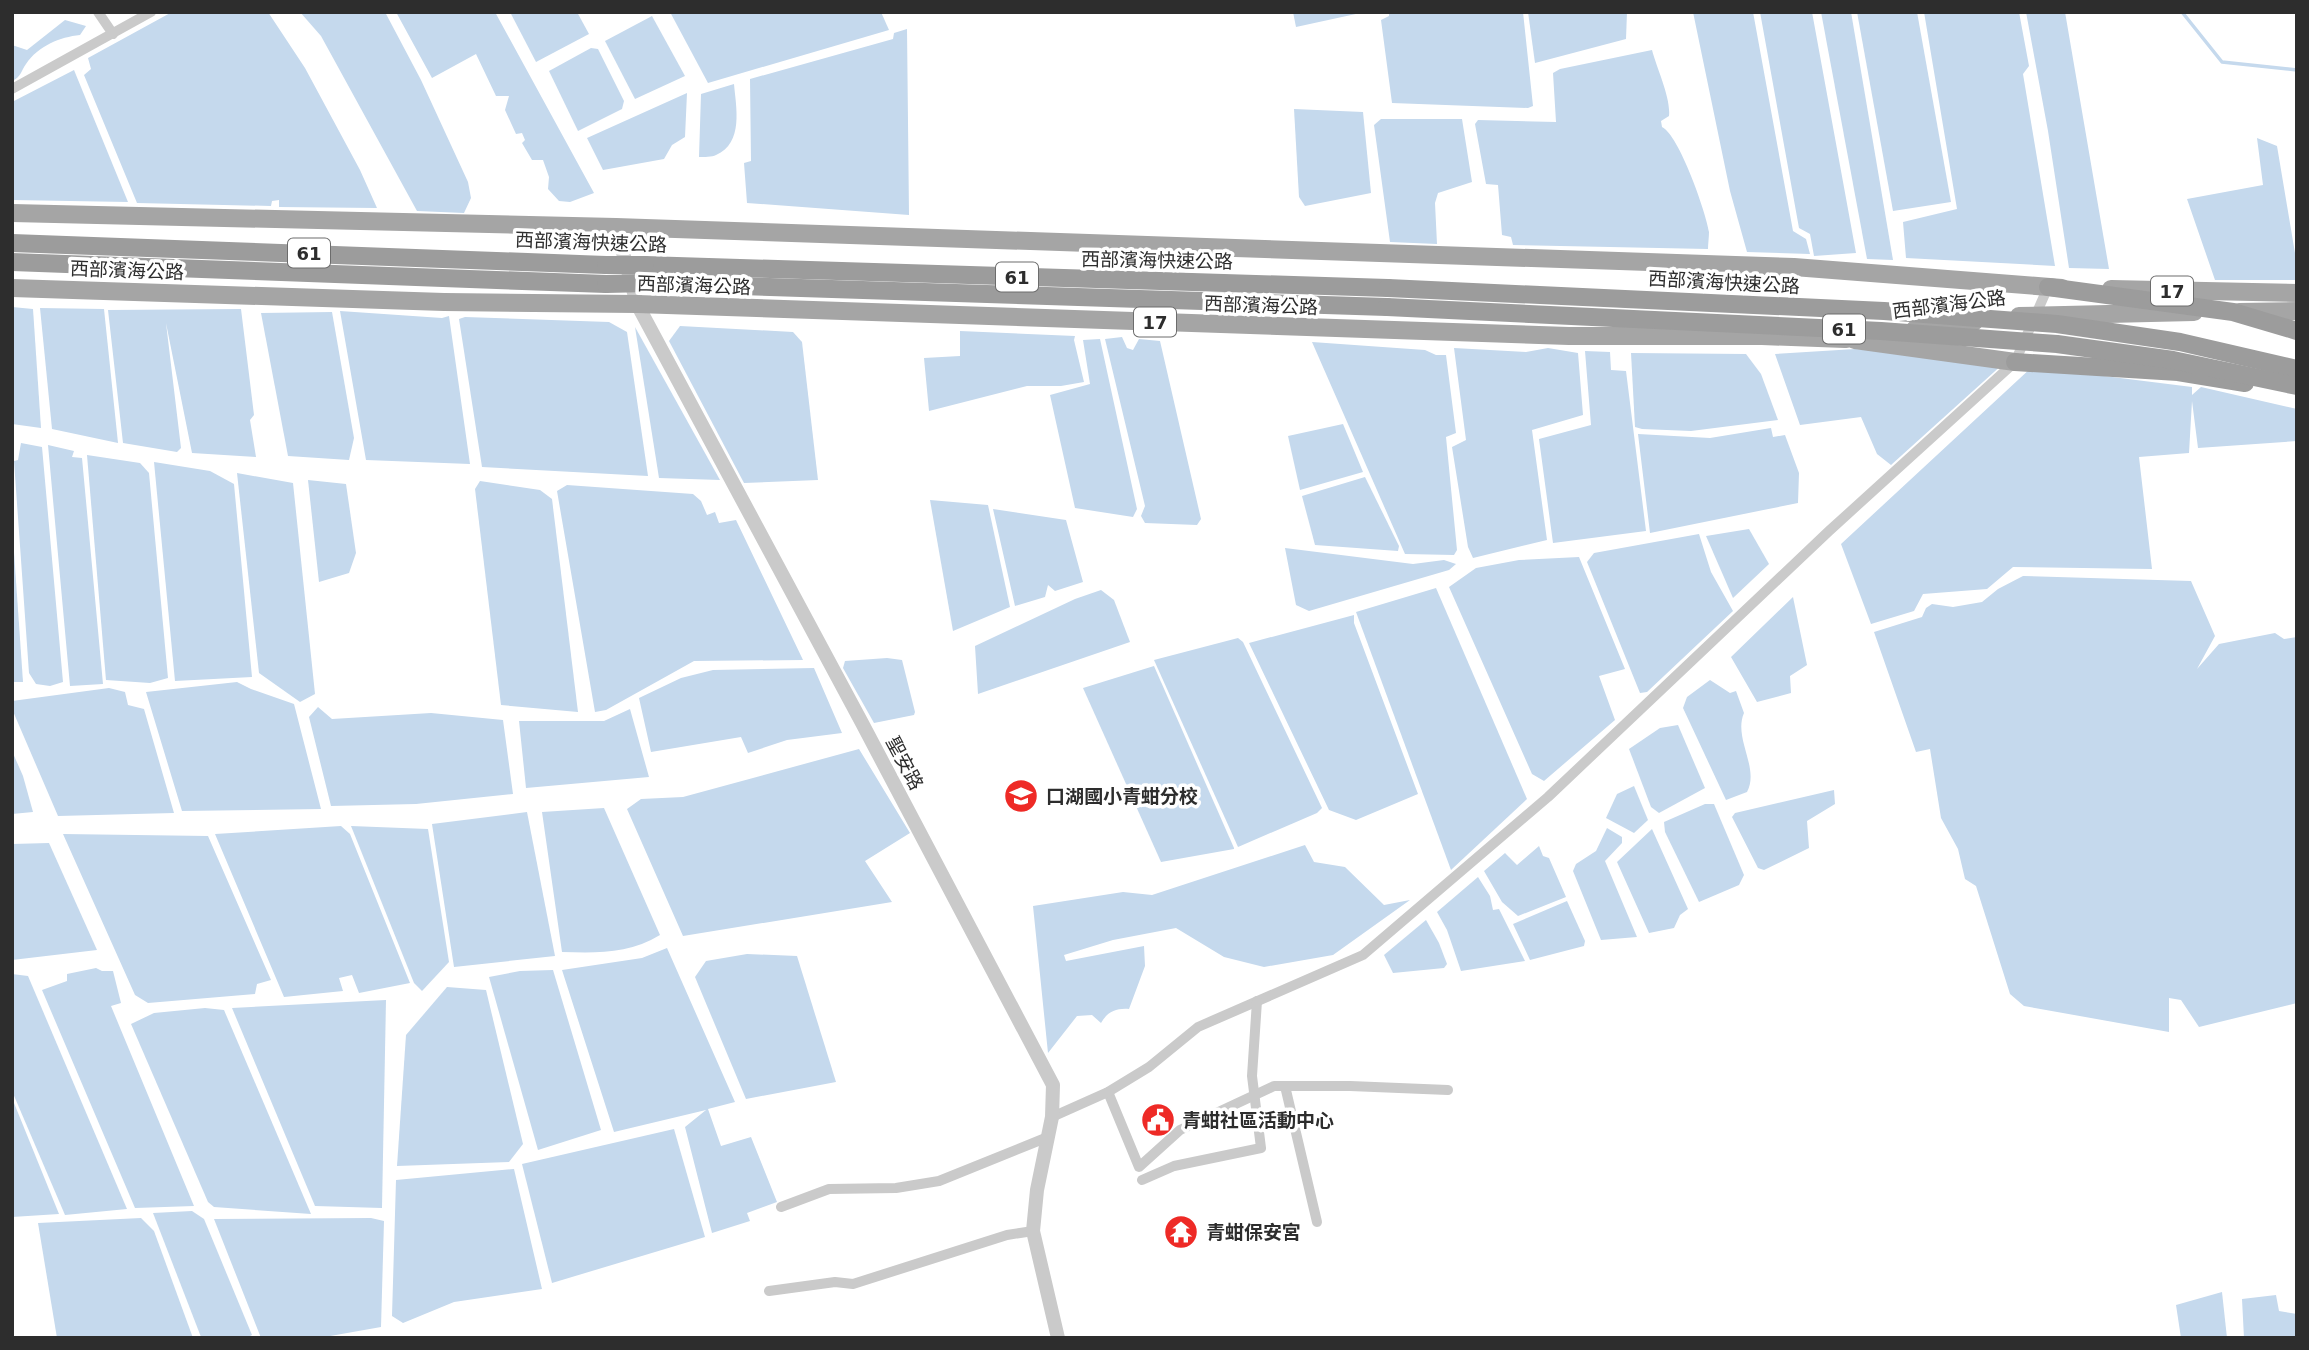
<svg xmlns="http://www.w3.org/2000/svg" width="2309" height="1350" viewBox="0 0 2309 1350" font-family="'DejaVu Sans','Noto Sans TC',sans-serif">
	<rect width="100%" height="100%" fill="#fff"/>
	<!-- water -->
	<g fill="#c5d9ed">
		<path d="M172,12H268L305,68L360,170L377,208L279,207V200L272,201L271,206L137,203L84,75L91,69L88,58Z"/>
		<path d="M300,12H385L421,80L468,182L471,198L464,213L417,211L321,36Z"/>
		<path d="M396,12H495L594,193L570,202L559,201L548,189L549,177L543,160H532L522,143L525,140L522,133L516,134L505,110L509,96H496L476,54L432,78Z"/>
		<path d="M510,12H577L589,34L536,62Z"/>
		<path d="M670,12H881L889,30L708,83Z"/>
		<path d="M1293,12H1365L1296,27Z"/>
		<path d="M1389,12H1523L1533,106L1528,108L1392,103L1381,20L1389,16Z"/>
		<path d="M1528,12H1627L1626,39L1535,63Z"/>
		<path d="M1693,12H1753L1793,231L1806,239L1810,254L1747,252L1730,191Z"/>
		<path d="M1760,12H1812L1856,253L1814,256L1810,234L1799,228Z"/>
		<path d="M1821,12H1851L1893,260L1867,259Z"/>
		<path d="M1857,12H1917L1951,202L1893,211Z"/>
		<path d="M1924,12H2019L2029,66L2023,74L2055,266L1906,258L1903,222L1957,209Z"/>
		<path d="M2026,12H2065L2109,269L2069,268L2048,131Z"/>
		<path d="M652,16L685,76L635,99L605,41Z"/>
		<path d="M65,20L86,26L80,35C60,37 38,46 26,64C21,71 21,77 12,81V45L27,50Z"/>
		<path d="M907,29L909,215L747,203L744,163L751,161L750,79L893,39L894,33Z"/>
		<path d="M591,48L598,49L624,101L622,109L578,131L549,71Z"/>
		<path d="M1652,50C1657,69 1671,98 1669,116L1661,121L1662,127C1679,135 1706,212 1709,232C1709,237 1708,244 1708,249L1513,245L1511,237L1502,235L1498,185L1486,184L1475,124L1478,120L1556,122L1553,73L1560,69Z"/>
		<path d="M74,70L128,202L12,200V102Z"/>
		<path d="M734,84C736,107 744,143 716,155C712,157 704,157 699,157L701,94Z"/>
		<path d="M687,93L685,137L672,145L664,159L603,170L587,138Z"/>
		<path d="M1294,109L1363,112L1371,193L1305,206L1299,197Z"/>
		<path d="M1381,119H1462L1472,182L1438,193L1435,203L1437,244L1390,242L1374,125Z"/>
		<path d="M2257,138L2277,146L2297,265V280H2215L2187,199L2263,185Z"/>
		<path d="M12,307L33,309L41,428L12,424Z"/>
		<path d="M40,308L104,309L118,443L52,429Z"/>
		<path d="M241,309L254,415L250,420L256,457L192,453L166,323L181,448L177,452L123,443L108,310Z"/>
		<path d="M340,311L442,318L449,316L470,464L366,460Z"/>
		<path d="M332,312L354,438L349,460L288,456L261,313Z"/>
		<path d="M465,317L609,322L627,332L648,476L482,467L459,319Z"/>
		<path d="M680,326L793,332L802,342L818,480L744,483L669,341Z"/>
		<path d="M635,327L720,480L659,478Z"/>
		<path d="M960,331L1075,336L1074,340L1084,382L1061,386H1027L929,411L924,358L960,356Z"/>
		<path d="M1122,337L1127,348L1133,350L1139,339L1160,341L1201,519L1197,525L1145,523L1141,516L1145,506L1105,339Z"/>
		<path d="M1100,339L1137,509L1133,517L1075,508L1050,395L1090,384L1083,340Z"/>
		<path d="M1312,342L1425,350L1436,355H1446L1456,433L1446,437L1457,550L1454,555L1405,554Z"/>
		<path d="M1454,348L1526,352L1548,348L1578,353L1583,415L1532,430L1547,540L1473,558L1468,547L1452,447L1466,440Z"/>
		<path d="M1855,349L1930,354L2004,363L1891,465L1877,454L1861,417L1800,425L1775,354Z"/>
		<path d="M1585,351L1610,352L1611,370L1626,371L1646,531L1553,543L1539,439L1591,425Z"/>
		<path d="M1631,353L1746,354L1761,374L1778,420L1691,431L1642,429L1635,427Z"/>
		<path d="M2032,367L2192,387V395L2201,387L2297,409V441L2198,448L2192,401L2189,453L2139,457L2152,569L2013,567L1987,589L1923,594L1914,611L1871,624L1841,544Z"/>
		<path d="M1343,424L1363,472L1300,490L1288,436Z"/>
		<path d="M1771,428L1773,437L1785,435L1799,473L1798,503L1650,533L1638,434L1710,438Z"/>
		<path d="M21,443L42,447L63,682L50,686L36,684L29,673L14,461L18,460Z"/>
		<path d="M48,445L74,451L72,457L82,458L103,684L70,686Z"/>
		<path d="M87,455L140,463L149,473L168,678L150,683L106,680Z"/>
		<path d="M154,462L210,471L234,484L252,677L175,681Z"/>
		<path d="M237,473L293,483L315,694L300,702L259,673Z"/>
		<path d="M1365,477L1399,546L1398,551L1315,545L1302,496Z"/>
		<path d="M308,480L346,484L356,553L349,573L319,582Z"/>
		<path d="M480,481L540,490L552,499L578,712L501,705L475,489Z"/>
		<path d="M567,485L693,494L701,501L707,515L715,512L719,523L736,520L803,660L694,661L606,710L595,712L557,491Z"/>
		<path d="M930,500L988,505L1010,607L953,631Z"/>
		<path d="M993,509L1066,520L1083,582L1055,591L1048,585L1045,597L1015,606Z"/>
		<path d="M12,523L23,682H12Z"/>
		<path d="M1749,529L1769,564L1733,598L1706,536Z"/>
		<path d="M1699,534L1711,572L1733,611L1647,692L1640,693L1587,562L1594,553Z"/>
		<path d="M1285,548L1413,564L1444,560L1456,564L1449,570L1309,611L1296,605Z"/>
		<path d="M1579,557L1625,669L1599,676L1615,720L1544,781L1532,774L1449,587L1476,568L1519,560Z"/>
		<path d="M2023,576L2191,581L2215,636L2197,669L2219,644L2275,633L2284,639L2297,637V1003L2199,1027L2181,1000L2169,998V1032L2024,1006L2010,994L1976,886L1965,879L1958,849L1941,818L1930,749L1916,752L1874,632L1922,617L1926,608L1932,604L1953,607L1982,602L1998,589Z"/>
		<path d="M1436,588L1527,799L1451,870L1356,612Z"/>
		<path d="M1101,590L1114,600L1130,642L978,694L975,646L1075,599Z"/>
		<path d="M1793,597L1807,665L1790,676L1791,693L1757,702L1731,657Z"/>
		<path d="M1354,615V623L1418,794L1356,820L1329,810L1249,643Z"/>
		<path d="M1238,638L1243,642L1322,808L1317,813L1238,847L1154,660Z"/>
		<path d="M887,658L902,660L915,712L914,715L874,723L843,668L845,661Z"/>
		<path d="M1154,666L1234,848V849L1161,862L1083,688Z"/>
		<path d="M814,668L842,733L787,740L748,753L741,737L651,752L639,698L681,678L713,670Z"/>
		<path d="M1710,680L1730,693L1736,691L1744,713C1733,738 1760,768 1747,792L1726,800L1683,708L1687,697Z"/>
		<path d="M237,682L251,689L294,704L321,809L182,811L146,692Z"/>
		<path d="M109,688L125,692L128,705L144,709L174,813L58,816L12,709V701Z"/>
		<path d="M318,707L332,719L431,713L503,720L513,794L416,804L331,806L309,717Z"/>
		<path d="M630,709L649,777L526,788L519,721H604Z"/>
		<path d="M1678,725L1705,788L1659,813L1651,807L1629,749L1660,728Z"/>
		<path d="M859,749L910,833L865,861L892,902L683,936L627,809L641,799L683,797Z"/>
		<path d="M12,751L23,776L33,812L12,814Z"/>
		<path d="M1634,786L1648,820L1634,833L1606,818L1617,794Z"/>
		<path d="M1834,790L1835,804L1807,821L1809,848L1764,870L1758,868L1732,817L1735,813Z"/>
		<path d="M1705,804H1714L1744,875L1739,885L1699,902L1665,832L1664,822Z"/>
		<path d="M604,808L660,935C629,954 597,953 562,952L542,812Z"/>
		<path d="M527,812L555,956L454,967L432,824Z"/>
		<path d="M341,826L350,834L410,983L359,993L352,975L339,978L343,991L284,997L215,834Z"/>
		<path d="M351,826L428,829L449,962L422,991L414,983Z"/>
		<path d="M1607,828L1622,837V843L1605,861L1637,937L1601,940L1573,871L1576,864L1596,851Z"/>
		<path d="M1652,829L1688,909L1680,915L1674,928L1649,933L1617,862Z"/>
		<path d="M63,834L208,836L271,980L257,984L255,994L148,1003L135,995Z"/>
		<path d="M49,843L97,950L12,960V844Z"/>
		<path d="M1305,845L1314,862L1345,867L1384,905L1410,900L1333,955L1264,967L1224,957L1176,928L1113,940L1064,955L1066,961L1144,946L1145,966L1129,1009C1116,1008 1107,1012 1101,1023L1092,1015L1077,1016L1048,1053L1033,906L1123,892L1152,895Z"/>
		<path d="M1539,846L1543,856L1549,858L1566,897L1518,916L1502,902L1484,871L1505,853L1517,865Z"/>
		<path d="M1478,877L1490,896L1493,910L1499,909L1525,961L1461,971L1447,930L1437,912Z"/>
		<path d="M1567,901L1585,941L1584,946L1530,960L1513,924Z"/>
		<path d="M1426,920L1439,943L1447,964L1444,968L1393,973L1384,955Z"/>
		<path d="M667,948L735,1102L708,1109L721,1146L751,1137L777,1202L747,1213L750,1221L712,1233L685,1127L706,1110L614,1132L562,970L642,958Z"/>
		<path d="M747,954L797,956L836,1082L746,1099L695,977L706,961Z"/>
		<path d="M96,968L102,971H113L121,1003L111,1006L194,1206L135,1208L42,990L67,981V974Z"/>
		<path d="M553,970L601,1130L538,1150L489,977L520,971Z"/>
		<path d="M12,974L28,976L127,1209L65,1215L12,1091Z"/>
		<path d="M447,987L486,990L523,1144L509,1162L397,1166L406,1035Z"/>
		<path d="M386,1000L382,1208L315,1206L232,1008Z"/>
		<path d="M205,1008L224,1010L311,1214L214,1207L208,1202L131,1024L154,1013Z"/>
		<path d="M12,1098L59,1214L12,1217Z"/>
		<path d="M674,1129L705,1237L552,1283L522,1164Z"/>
		<path d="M514,1169L542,1289L454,1302L403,1323L392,1316L396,1180Z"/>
		<path d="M192,1211L204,1219L252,1335L246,1338L201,1337L153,1213Z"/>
		<path d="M141,1218L154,1231L193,1338H57L38,1223Z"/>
		<path d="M371,1218L384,1221L381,1327L319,1338H261L214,1219Z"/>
		<path d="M2222,1292L2227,1338H2181L2176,1305Z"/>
		<path d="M2276,1295L2279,1311L2297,1314V1338H2244L2242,1299Z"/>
	</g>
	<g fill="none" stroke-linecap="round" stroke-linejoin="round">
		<!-- stream -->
		<path stroke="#c5d9ed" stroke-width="3.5" d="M2182,12L2222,62L2297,70"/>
		<!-- minor -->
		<g stroke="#cacaca" stroke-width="10">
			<path d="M98,12L113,34"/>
			<path d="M12,89L151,12"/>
			<path d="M1285,1086L1317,1222"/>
			<path d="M1108,1092L1139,1167L1180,1130L1274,1086H1350L1448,1090"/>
			<path d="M1052,1117L1108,1092L1149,1067L1198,1027L1363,955L1548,797L1829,531L2015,362L2048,287"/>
			<path d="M1142,1180L1174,1166L1261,1148L1252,1076L1257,1001"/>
			<path d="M781,1207L829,1189L896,1188L939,1181L1048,1137"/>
			<path d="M769,1291L835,1282L853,1284L1007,1235L1033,1231"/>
		</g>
		<!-- tertiary -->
		<path stroke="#cacaca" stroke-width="14" d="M616,227L637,304L862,723L1053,1085L1052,1117L1037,1190L1033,1231L1058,1338"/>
		<!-- primary -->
		<g stroke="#a5a5a5" stroke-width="18">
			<path d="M12,213C214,217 415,224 616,227L1794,267L2062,288"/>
			<path d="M12,288L444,302L637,304L1569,336H1762L1845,339L1870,335"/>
			<path d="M2111,289L2297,293"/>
			<path d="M2239,312L2297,311"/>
			<path d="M2019,316L2194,312"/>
			<path d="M1915,329L1974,322"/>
			<path d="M1855,340L2015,362"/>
		</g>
		<!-- trunk -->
		<g stroke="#9c9c9c" stroke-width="18">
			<path d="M12,243L606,265"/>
			<path d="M12,262L606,284"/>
			<path d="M645,265L1388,288"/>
			<path d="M648,283L1387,307"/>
			<path d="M2048,287L2233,312L2297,331"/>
			<path d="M2015,362L2178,372L2245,383"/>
		</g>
		<!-- trunk-bridge -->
		<g stroke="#9c9c9c" stroke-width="18">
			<path d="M606,265H645"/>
			<path d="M606,284L648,283"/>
			<path d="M1388,288L1884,311L2057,324L2180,342L2297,369"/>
			<path d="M1387,307L1881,331L2057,344L2173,360L2297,386"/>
		</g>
	</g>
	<!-- icons -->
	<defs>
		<g id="school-disc" transform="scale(1.75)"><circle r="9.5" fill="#ee2a26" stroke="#fff"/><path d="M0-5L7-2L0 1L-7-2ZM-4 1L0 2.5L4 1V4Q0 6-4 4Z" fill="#fff"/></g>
		<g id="civic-disc" transform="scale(1.75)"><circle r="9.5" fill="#ee2a26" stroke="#fff"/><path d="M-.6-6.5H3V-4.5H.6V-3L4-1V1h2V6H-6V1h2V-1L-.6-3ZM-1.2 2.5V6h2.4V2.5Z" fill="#fff"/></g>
		<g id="temple-disc" transform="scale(1.75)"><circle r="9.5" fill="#ee2a26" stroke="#fff"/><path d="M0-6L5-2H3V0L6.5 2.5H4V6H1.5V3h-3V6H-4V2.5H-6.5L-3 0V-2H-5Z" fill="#fff"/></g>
	</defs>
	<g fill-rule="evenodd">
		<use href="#school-disc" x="1021" y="796"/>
		<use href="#civic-disc" x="1158" y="1120"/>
		<use href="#temple-disc" x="1181" y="1232"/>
	</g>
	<g text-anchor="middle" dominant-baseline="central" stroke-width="7" stroke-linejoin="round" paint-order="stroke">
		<!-- shield labels -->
		<g fill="#fff" stroke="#6c6c6c" stroke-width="2">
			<rect x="288" y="238.5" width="42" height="29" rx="5"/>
			<rect x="996" y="262.5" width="42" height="29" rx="5"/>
			<rect x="2151" y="276.5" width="42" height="29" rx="5"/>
			<rect x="1134" y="307.5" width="42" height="29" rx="5"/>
			<rect x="1823" y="314.5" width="42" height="29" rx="5"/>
		</g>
		<g font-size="18" font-weight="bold" fill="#2d2d2d">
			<text x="309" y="253">61</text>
			<text x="1017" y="277">61</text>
			<text x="2172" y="291">17</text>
			<text x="1155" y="322">17</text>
			<text x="1844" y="329">61</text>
		</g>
		<!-- street labels -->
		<g font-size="19" fill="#2d2d2d" stroke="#fff">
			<text transform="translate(591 242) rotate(2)">西部濱海快速公路</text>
			<text transform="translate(1157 260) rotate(1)">西部濱海快速公路</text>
			<text transform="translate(127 270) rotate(2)">西部濱海公路</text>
			<text transform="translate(1724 282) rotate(3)">西部濱海快速公路</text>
			<text transform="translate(694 285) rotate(2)">西部濱海公路</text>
			<text transform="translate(1949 304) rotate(-7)">西部濱海公路</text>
			<text transform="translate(1261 305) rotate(2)">西部濱海公路</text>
			<text transform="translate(905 763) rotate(62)">聖安路</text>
		</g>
		<!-- poi labels -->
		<g font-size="19" font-weight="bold" fill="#2d2d2d" stroke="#fff" text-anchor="start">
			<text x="1046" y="796">口湖國小青蚶分校</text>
			<text x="1182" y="1120">青蚶社區活動中心</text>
			<text x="1206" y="1232">青蚶保安宮</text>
		</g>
	</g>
	<!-- border -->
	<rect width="2309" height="1350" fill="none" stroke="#2d2d2d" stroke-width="28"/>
</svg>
